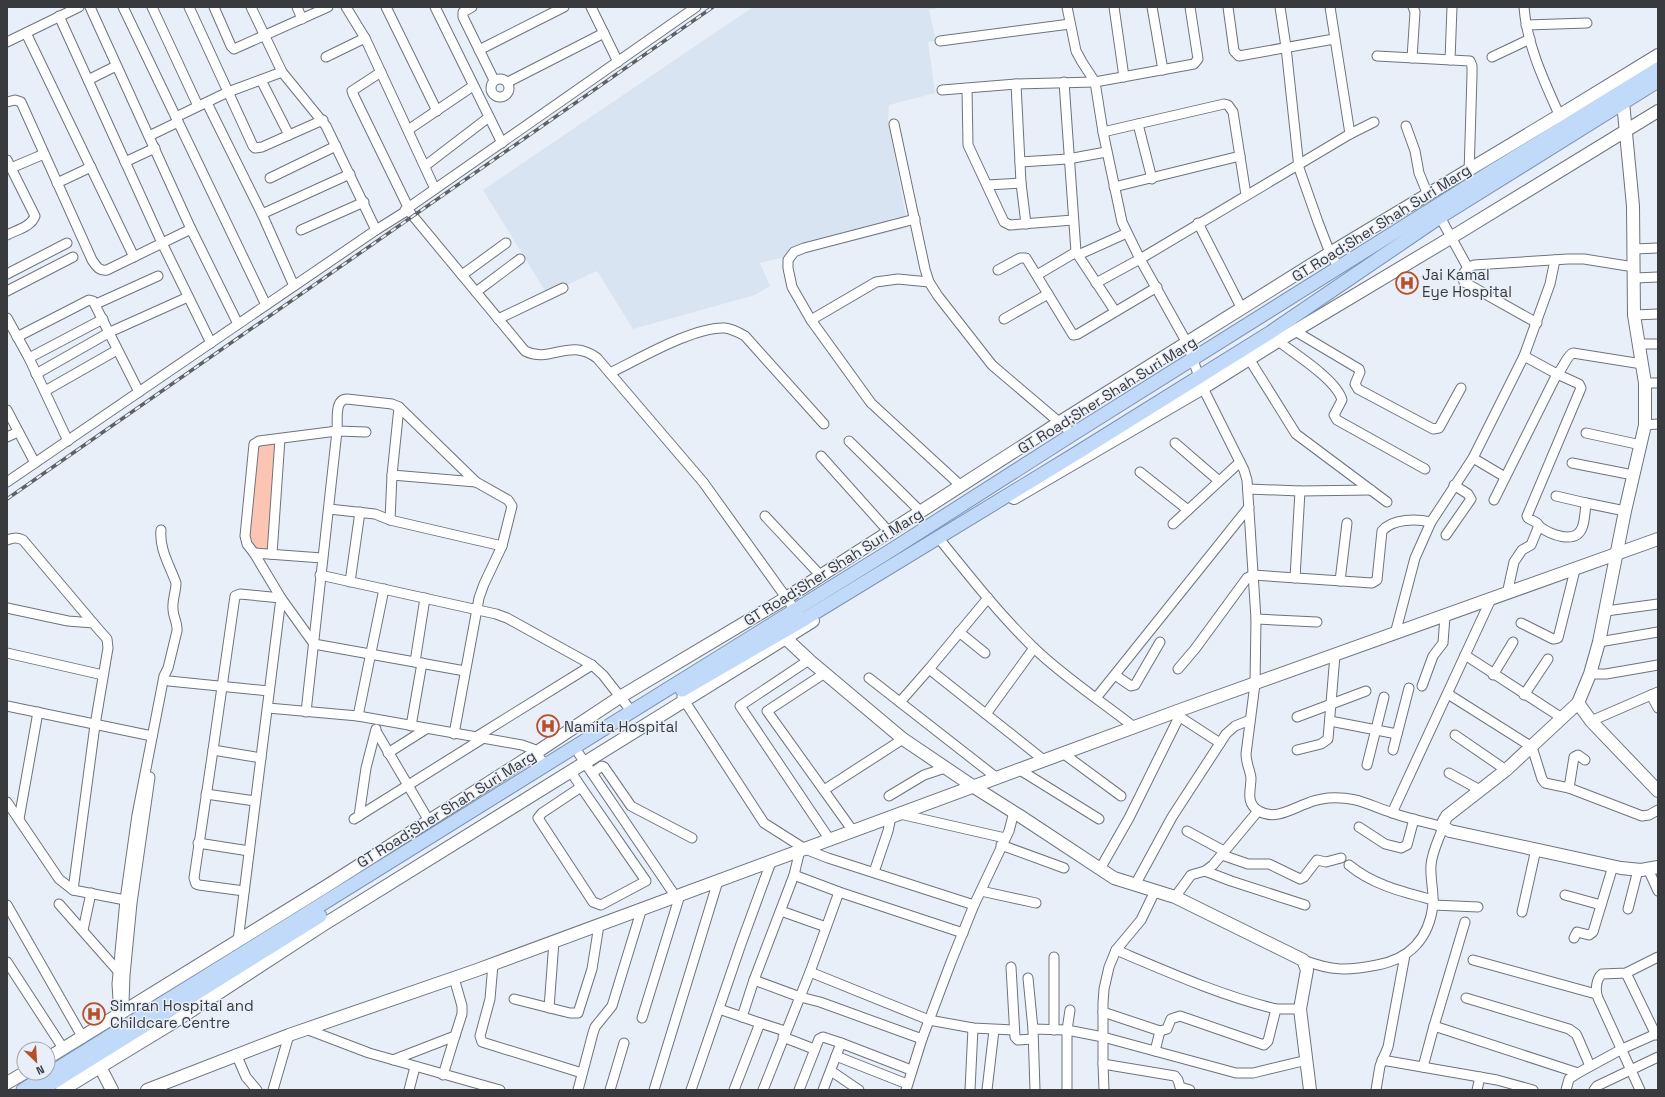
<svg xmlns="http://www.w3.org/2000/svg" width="1665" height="1097" viewBox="0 0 1665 1097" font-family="'Space Grotesk',sans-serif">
	<rect width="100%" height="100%" fill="#e9eff8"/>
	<!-- built -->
	<path fill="#d8e4f1" d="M753,7H944L929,10L936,41L928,42L935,93L889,105L888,120L908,228L760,263L770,286L755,295L633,329L597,271L547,294L483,190Z"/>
	<!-- green -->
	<path fill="#fcc5b3" d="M256,444H277L269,549L257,550L249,543Z"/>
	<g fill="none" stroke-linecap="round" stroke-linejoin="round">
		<!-- street casing -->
		<g stroke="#6e737b" stroke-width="11">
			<g id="street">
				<path d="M90,7L191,229L238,324"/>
				<path d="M123,7L266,305"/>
				<path d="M152,7L198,106"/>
				<path d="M189,7L253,146L255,148L262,147L323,120"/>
				<path d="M214,7L231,46L234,49L328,7"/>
				<path d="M251,7L282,72L326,126L376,230"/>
				<path d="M297,7L302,19"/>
				<path d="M386,7L437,111"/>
				<path d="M435,7L502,143"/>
				<path d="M472,7L463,12V17L494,80"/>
				<path d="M591,7L618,62"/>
				<path d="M1067,7L1076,51L1082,62L1095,82L1103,132L1122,222L1140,259L1187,343L1203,388L1244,470L1247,480L1256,619L1255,684L1246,754C1246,763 1250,770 1251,778C1251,790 1245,803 1259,811C1275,821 1293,808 1308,803C1314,800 1321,799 1328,798C1356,796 1368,805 1393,813C1409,819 1426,822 1443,827C1439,839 1432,852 1431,865C1430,878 1434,892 1433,905C1429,938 1410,959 1377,965C1347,971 1332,971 1303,960"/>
				<path d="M1114,7L1124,77"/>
				<path d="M1152,7L1163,70"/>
				<path d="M1228,7L1234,51L1239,56L1334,39"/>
				<path d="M1280,7L1286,47L1299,168L1318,222L1330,253L1339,268"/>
				<path d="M1330,7L1350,134"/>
				<path d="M1524,7C1527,47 1546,85 1562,121"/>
				<path d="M59,16L162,243L211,343"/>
				<path d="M1526,25L1587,23"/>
				<path d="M26,33L134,257"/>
				<path d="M365,38L435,189"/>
				<path d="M940,41L1070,24"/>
				<path d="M7,42L79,7"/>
				<path d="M479,50L564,7"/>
				<path d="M1377,56L1470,61L1472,66V75L1469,174"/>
				<path d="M326,57L365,38L346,7"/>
				<path d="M1492,57L1530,39"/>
				<path d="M1412,58L1415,12L1413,7"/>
				<path d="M1450,60L1452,7"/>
				<path d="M381,72L352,91L353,94L408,207"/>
				<circle cx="500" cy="88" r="9"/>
				<path d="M88,80L116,66"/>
				<path d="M261,80L289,135"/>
				<path d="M508,82L604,33"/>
				<path d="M1064,82L1076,252"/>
				<path d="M1016,84L1021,183L1026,224"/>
				<path d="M967,89L968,145L1004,222L1010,225L1073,220"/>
				<path d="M942,90L1016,84L1095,82L1194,64L1198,59L1190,7"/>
				<path d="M7,102L15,100L21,102L92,260C97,267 99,271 107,270L191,229"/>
				<path d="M207,103L262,214L294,286"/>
				<path d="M176,117L228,92L282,72"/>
				<path d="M894,124L925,269L929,282L938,296L992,365L1073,434"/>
				<path d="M1138,124L1152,179"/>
				<path d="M1406,126L1415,151L1419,173L1428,195"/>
				<path d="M408,130L473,86"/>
				<path d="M1103,132L1224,104L1228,105L1233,112L1246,195"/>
				<path d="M149,136L178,122"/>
				<path d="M7,160L35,216C31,227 16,230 7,235"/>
				<path d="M125,162L155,148"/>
				<path d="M1020,162L1068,159L1106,152"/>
				<path d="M425,166L489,117"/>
				<path d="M11,168L44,154"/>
				<path d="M270,178L336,146"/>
				<path d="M57,183L91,167"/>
				<path d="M987,185L1021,183"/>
				<path d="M1114,187L1240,156"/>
				<path d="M405,210L696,7"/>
				<path d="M262,214L350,174"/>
				<path d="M1440,217L1468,268"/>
				<path d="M915,219L804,248L794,252L788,260V268L792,287L811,320L871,403L961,486"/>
				<path d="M1198,223L1242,309"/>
				<path d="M301,230L364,202"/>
				<path d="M1634,249L1658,248"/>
				<path d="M1078,255L1127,233"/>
				<path d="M998,270L1020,258H1026L1073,335L1078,334L1157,287"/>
				<path d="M7,274L67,243"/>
				<path d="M462,275L506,243"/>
				<path d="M1037,275L1076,252L1115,311"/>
				<path d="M1635,278L1658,277"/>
				<path d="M1096,283L1140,259L1350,134L1374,122"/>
				<path d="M7,291L73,257"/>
				<path d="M476,292L520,259"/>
				<path d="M96,304L158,276"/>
				<path d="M1634,315L1658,314"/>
				<path d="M7,318L29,358L68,441"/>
				<path d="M498,319L563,288"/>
				<path d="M1004,319L1048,294"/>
				<path d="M811,320L876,282L898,279L929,282"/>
				<path d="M1537,323L1464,282L1462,276C1465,270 1468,267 1474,265L1568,259H1584L1634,267"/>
				<path d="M1295,331L1359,369L1360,372L1355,384L1358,389L1433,429L1439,428L1461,388"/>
				<path d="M17,337L89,300L93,301L139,392"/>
				<path d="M1275,337L1278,341C1295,354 1337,380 1342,400L1334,415L1337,420L1425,469"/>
				<path d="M1639,344H1658"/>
				<path d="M1246,354L1296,434L1387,502"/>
				<path d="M29,358L103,319"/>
				<path d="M610,373C639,359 695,326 725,328C733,329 738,332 745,336L824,424"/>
				<path d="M36,374L110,332L188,297"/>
				<path d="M1645,383H1658"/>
				<path d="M45,391L117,350"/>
				<path d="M7,410L35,463"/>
				<path d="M1645,425L1658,424"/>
				<path d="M1586,433L1641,445"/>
				<path d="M7,437L18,432"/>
				<path d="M849,441L921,512"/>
				<path d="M1175,443L1219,481"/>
				<path d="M821,456L889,532"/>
				<path d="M1473,458L1505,477"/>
				<path d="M1572,463L1633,475"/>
				<path d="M1140,472L1188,510"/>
				<path d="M392,475L399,407"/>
				<path d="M7,482L376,230L408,210L525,351C551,364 569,337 597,358L703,482L798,614"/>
				<path d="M1248,489L1300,491L1371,490"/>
				<path d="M1556,496L1586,503"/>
				<path d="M1494,500L1557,374L1524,356"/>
				<path d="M329,509L375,514L390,520L502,546"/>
				<path d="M765,516L821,576"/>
				<path d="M390,520L392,475L476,482"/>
				<path d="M1173,524L1240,462"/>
				<path d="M1540,527L1537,523L1528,518L1527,516L1581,388L1579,384L1557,374C1564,368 1566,356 1573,353L1642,364"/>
				<path d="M1446,535L1471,499L1468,494L1454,485"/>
				<path d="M936,538L941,541C971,578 1000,615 1034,648C1064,677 1101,701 1134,727"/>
				<path d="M7,540C13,538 16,537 23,540L93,623"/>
				<path d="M254,553L247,544L245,536L254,444L259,441L337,431L366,432"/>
				<path d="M272,554L280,439"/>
				<path d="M322,558L254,553L281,598L314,644L465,671"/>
				<path d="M320,575L496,614L507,618L592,665L603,675L632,712"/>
				<path d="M1295,578L1300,491"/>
				<path d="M1340,581L1347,523"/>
				<path d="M350,582L360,512"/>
				<path d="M1507,594L1514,562L1522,550L1531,545L1538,528L1540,527C1550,534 1575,545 1582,528C1585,521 1585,511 1586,503L1625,511"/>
				<path d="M988,598L929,669L1045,761"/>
				<path d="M7,608L68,621L93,623L107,639L108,648L95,725L73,890"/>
				<path d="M1606,611L1658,604"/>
				<path d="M1256,619L1317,622"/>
				<path d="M1521,623L1553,639L1558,638L1575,570"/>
				<path d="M959,632L985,653"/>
				<path d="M1395,634L1415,558L1431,522L1473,458L1524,356L1550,284L1555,260"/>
				<path d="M1599,642L1658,632"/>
				<path d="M7,653L103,675"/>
				<path d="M1465,655L1562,718"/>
				<path d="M809,660L740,706L830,840"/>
				<path d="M415,662L425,598"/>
				<path d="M1178,669L1195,649L1247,578L1253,575L1372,583L1377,580L1382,531C1393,518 1417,519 1431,522"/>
				<path d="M825,673L767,711L853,831"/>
				<path d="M1590,674H1606L1658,665"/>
				<path d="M1115,675L1131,686L1135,685L1160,642"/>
				<path d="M1493,675L1513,642"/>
				<path d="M869,678L997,778"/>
				<path d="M169,681L269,691"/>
				<path d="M1422,686L1433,656L1443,643L1445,616"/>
				<path d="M1448,694L1532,747L1542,779L1545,783L1569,788L1642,816L1649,815L1658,810"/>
				<path d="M1524,695L1548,659"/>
				<path d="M1651,695L1658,708"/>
				<path d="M682,697L764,823L805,849L828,858L974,905"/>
				<path d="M1096,698L1249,507"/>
				<path d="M900,702L929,669"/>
				<path d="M7,706L152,736"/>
				<path d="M268,708L358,716L522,745L533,749L545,765"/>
				<path d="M306,712L337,431C338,421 334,399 347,399L392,404L399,407L476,482L508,500L512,506L502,546L484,584L479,598L454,734"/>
				<path d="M986,714L1034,648"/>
				<path d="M358,716L384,589"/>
				<path d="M1180,717L1220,743"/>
				<path d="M1297,717L1366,691"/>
				<path d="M1330,721L1397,734"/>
				<path d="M1591,721L1658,692"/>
				<path d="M411,726L422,663"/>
				<path d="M376,731L429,821"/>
				<path d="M1455,735L1506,770"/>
				<path d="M476,737L592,665"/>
				<path d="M213,750L235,596L240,594L281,598L238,941"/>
				<path d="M1297,750L1321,744L1328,739L1335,655"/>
				<path d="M1393,750L1409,688"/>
				<path d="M388,753L426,729"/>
				<path d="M579,754L676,897"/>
				<path d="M1064,754L1121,796"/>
				<path d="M1367,765L1384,697"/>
				<path d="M1020,770L1099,819"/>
				<path d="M571,772L581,787L646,881L601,905L593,902L538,818L542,813L581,787"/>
				<path d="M592,773L602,766L604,767L631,806L692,838"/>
				<path d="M1449,773L1480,790"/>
				<path d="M1569,788L1574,757L1578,755L1585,760"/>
				<path d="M824,790L903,739"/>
				<path d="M206,794L255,801"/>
				<path d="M889,796L924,775L945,768"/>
				<path d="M7,802L59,879L73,890L125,900"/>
				<path d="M1392,813L1491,599"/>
				<path d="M900,814L1005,838"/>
				<path d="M359,816L366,768L376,729"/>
				<path d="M19,819L38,712"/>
				<path d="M354,819L482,739"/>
				<path d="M1359,827L1385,844L1401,848L1407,845L1414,819"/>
				<path d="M1187,831L1224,851"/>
				<path d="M198,843L249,851"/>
				<path d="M1001,845L1064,868"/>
				<path d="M1222,855L1248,864H1269L1300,879L1304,877L1317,860L1326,862L1341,858"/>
				<path d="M1349,865C1373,885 1403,892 1433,900"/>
				<path d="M1100,869L1129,818L1183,709"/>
				<path d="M1648,869L1658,891"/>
				<path d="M1205,871L1231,881L1305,905"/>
				<path d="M874,872L888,831L891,817"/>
				<path d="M794,875L839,892L963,933"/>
				<path d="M1135,885L1172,817L1226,734L1235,726L1250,720"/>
				<path d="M244,891L199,885L196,884L194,878L213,750L261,758"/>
				<path d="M981,891L1036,903"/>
				<path d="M1565,895L1601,905"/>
				<path d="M1175,897L1191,875L1205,871L1213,865L1258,811"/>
				<path d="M59,904L118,971"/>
				<path d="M7,905L83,1038"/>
				<path d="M1433,905L1478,907"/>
				<path d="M1628,909L1638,870"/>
				<path d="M781,911L826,927"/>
				<path d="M1522,912L1536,849"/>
				<path d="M83,930L91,893"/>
				<path d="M1574,938L1577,932L1589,935L1593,932L1613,866"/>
				<path d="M1116,950C1168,972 1222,996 1276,1009"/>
				<path d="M1473,960L1596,994"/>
				<path d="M7,962L63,1048"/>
				<path d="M493,964L490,999L480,1036L482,1042L582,1073"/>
				<path d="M1011,967L1015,1037L1018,1040L1033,1039"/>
				<path d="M810,972L839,892"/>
				<path d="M1626,973L1656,1035"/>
				<path d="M1028,978L1033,1029"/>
				<path d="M1466,998L1569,1029L1576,1034L1578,1038L1590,1066"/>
				<path d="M514,999L570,1013H578L592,969L599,925"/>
				<path d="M124,1003L125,975L132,903L150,777"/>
				<path d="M549,1008L554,941"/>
				<path d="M719,1009L760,1023"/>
				<path d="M1103,1012L1160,1031L1167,1029L1171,1019L1180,1016L1264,1045L1268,1041L1276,1009H1300"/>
				<path d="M119,1015L117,984L125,900L137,815L164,676L168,668L177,631C178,623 173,617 173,609C172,600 176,592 176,583C170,566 159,549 161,530"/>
				<path d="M742,1017L754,980"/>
				<path d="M642,1018L680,895"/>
				<path d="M1434,1026L1578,1073L1622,1049L1658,1033"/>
				<path d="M306,1029L369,1053L500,1090"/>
				<path d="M1054,1030V957"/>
				<path d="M783,1037L814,1049"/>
				<path d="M922,1039L820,1002L800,997L810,972L929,1020L973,1028L1014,1030"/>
				<path d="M1155,1051L1160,1031"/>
				<path d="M236,1054L246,1077L257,1090"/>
				<path d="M836,1056L907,1084"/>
				<path d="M393,1060L455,1036L462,1014V1006L454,978"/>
				<path d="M1382,1060L1497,1080L1533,1090"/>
				<path d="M1103,1064L1175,1076L1178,1080L1180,1087L1190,1090"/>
				<path d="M1423,1067L1434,1026L1465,922"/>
				<path d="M831,1071L859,1090"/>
				<path d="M443,1075L455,1036"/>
				<path d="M273,1090L289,1035"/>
				<path d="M409,1090L415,1067"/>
				<path d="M578,1090L593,1033L595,1027L612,1006L642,908"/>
				<path d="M610,1090L624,1043"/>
				<path d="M654,1090L718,881"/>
				<path d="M691,1090L741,944L771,862"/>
				<path d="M734,1090L760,1023L785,1031"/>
				<path d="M763,1090L800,997L754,980L794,875L800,850"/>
				<path d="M799,1090L819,1039L823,1037L841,1043"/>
				<path d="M823,1090L841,1043L911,1070"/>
				<path d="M906,1090L922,1039L951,962L974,905L1009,831L1014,812"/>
				<path d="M970,1090L973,1028"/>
				<path d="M987,1090L994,1030"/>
				<path d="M1035,1090L1033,1029L1067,1030L1103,1037L1236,1073H1253L1307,1060"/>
				<path d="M1067,1090V1030L1070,1010"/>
				<path d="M1104,1090L1103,1064V1003L1104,989L1109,967L1116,950L1141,920L1155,891"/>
				<path d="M1376,1090L1380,1066L1388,1047L1405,955"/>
				<path d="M1477,1090L1480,1077"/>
				<path d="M1566,1090L1569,1079L1578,1073"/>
				<path d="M1594,1090L1597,1086L1658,1057"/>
				<path d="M1640,1090L1598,998C1595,991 1596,979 1602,974L1626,973L1658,957"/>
			</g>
		</g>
		<!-- secondary casing -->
		<g stroke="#6e737b" stroke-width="14">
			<g id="secondary">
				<path d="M1623,102L1633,206L1634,315L1645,383V425L1625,511L1599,642L1590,674L1578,703L1506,770L1447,816L1444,821L1443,827L1450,831L1621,868L1641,870L1658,867"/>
				<path d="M1014,498L1203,388L1278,341L1452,237L1658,111"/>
				<path d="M781,634L809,660L903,739L974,787L1020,816L1114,878L1175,897L1303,960L1307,970L1300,1009L1310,1090"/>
				<path d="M1578,703L1591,721L1658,791"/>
				<path d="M48,1058L325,887L537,752L620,697L786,598L1060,422L1330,253L1560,115L1658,55"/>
				<path d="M96,1059L112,1090"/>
				<path d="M7,1083L24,1073"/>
				<path d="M62,1090L174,1022L323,925L813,621"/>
				<path d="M147,1090L289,1035L477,970L1183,709L1658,539"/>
			</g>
		</g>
		<!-- primary casing -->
		<g stroke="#7792b6" stroke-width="15">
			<g id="primary">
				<path d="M682,690L803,620L1077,453L1271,332L1440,217L1658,81"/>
				<path d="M23,1090L893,549L1073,434L1470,185L1658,69"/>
				<path d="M41,1090L320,916"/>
			</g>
		</g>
		<!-- street -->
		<use href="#street" stroke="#fff" stroke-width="9"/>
		<!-- secondary -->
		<use href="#secondary" stroke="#fff" stroke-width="12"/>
		<!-- primary -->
		<use href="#primary" stroke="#c2dafa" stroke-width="13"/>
		<!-- rail casing -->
		<g stroke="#5e6166" stroke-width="3.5">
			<path id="rail" d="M7,499L713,7"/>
		</g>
		<!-- rail -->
		<use href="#rail" stroke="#e9eff8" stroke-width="2" stroke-dasharray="6" stroke-linecap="butt"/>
	</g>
	<!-- icons -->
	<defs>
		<g id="hospital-ring" transform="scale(1.15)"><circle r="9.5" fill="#e9eff8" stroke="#b74f2a" stroke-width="1.5"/><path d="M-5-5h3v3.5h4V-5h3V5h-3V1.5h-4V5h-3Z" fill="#b74f2a"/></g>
	</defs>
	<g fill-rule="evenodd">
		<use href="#hospital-ring" x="1407" y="283"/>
		<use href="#hospital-ring" x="548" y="726"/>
		<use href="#hospital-ring" x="94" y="1014"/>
	</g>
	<g text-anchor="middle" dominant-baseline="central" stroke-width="3" stroke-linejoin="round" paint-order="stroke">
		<!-- street labels -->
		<g font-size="15" fill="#383a3e" stroke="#e9eff8">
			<text transform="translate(1381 223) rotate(-32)">GT Road;Sher Shah Suri Marg</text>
			<text transform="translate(1107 395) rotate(-32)">GT Road;Sher Shah Suri Marg</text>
			<text transform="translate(833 567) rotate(-32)">GT Road;Sher Shah Suri Marg</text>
			<text transform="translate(446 809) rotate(-32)">GT Road;Sher Shah Suri Marg</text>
		</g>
		<!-- poi labels -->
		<g font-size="15" fill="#383a3e" stroke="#e9eff8" text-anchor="start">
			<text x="1422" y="274">Jai Kamal<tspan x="1422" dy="17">Eye Hospital</tspan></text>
			<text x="564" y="726">Namita Hospital</text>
			<text x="110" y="1005">Simran Hospital and<tspan x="110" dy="17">Childcare Centre</tspan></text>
		</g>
	</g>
	<!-- border -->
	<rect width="1665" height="1097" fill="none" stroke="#383a3e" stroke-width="16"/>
	<!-- north arrow -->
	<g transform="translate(36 1061) rotate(155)"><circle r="19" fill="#e9eff8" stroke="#a2a7ae"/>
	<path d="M0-3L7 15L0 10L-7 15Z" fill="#b74f2a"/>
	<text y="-6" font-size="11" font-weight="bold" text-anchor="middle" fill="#383a3e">N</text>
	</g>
</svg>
